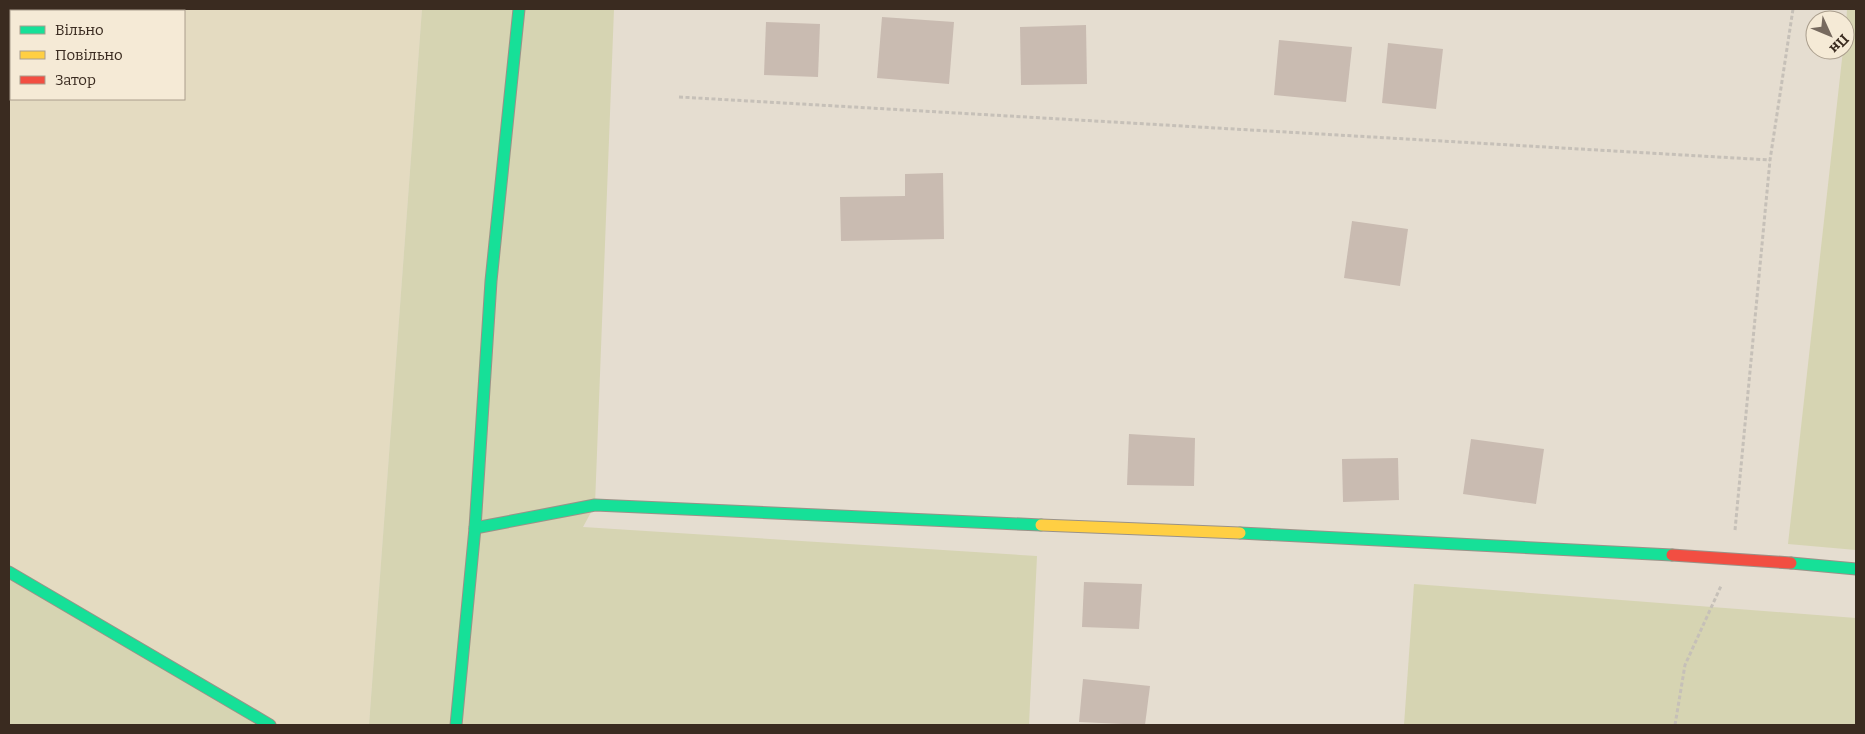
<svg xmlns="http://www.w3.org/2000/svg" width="1865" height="734" viewBox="0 0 1865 734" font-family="Bitter,serif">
	<rect width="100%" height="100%" fill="#e5ddd0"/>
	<!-- farmland -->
	<path fill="#e4dbc1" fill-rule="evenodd" d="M9,9H422L369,725H270L9,572ZM11,11H184V99H11Z"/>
	<!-- green -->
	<g fill="#d6d4b2">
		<path d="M422,9H614L595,505L583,527L1037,556L1029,725H369Z"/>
		<path d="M1847,9H1856V550L1788,544L1843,50H1845Z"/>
		<path d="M9,572L270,725H9Z"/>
		<path d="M1414,584L1856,618V725H1404Z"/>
	</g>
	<!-- building -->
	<g fill="#c9bbb1">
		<path d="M882,17L954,22L949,84L877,78Z"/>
		<path d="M766,22L820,24L818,77L764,75Z"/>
		<path d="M1086,25L1087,84L1021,85L1020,27Z"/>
		<path d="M1279,40L1352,47L1346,102L1274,95Z"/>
		<path d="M1388,43L1443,49L1436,109L1382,103Z"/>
		<path d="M943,173L944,239L841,241L840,197L905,196V174Z"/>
		<path d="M1352,221L1408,229L1400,286L1344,278Z"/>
		<path d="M1129,434L1195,438L1194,486L1127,485Z"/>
		<path d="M1471,439L1544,449L1536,504L1463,494Z"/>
		<path d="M1398,458L1399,500L1343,502L1342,459Z"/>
		<path d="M1084,582L1142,584L1139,629L1082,627Z"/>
		<path d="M1083,679L1150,686L1145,725L1079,722Z"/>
	</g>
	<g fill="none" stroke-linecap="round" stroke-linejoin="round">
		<!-- fast casing -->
		<g stroke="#9a9288" stroke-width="13">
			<g id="fast">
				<path d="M475,528L595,505L1041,525"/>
				<path d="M1240,533L1672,555"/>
				<path d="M1791,563L1856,569"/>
				<path d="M9,572L270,725"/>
				<path d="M456,725L475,528L491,281L519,9"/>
			</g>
		</g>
		<!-- slow casing -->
		<g stroke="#9a9288" stroke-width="13">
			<path id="slow" d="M1041,525L1240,533"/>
		</g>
		<!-- jam casing -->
		<g stroke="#9a9288" stroke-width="13">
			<path id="jam" d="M1672,555L1791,563"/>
		</g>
		<!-- path -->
		<g stroke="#c6c0b8" stroke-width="3" stroke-dasharray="4 2.5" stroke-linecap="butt">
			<path d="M679,97L1770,160"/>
			<path d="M1735,530L1770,160L1793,9"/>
			<path d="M1675,725L1685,665L1721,586"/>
		</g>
		<!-- fast -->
		<use href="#fast" stroke="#16e098" stroke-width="11"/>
		<!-- slow -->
		<use href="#slow" stroke="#ffcf43" stroke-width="11"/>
		<!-- jam -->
		<use href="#jam" stroke="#f24e42" stroke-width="11"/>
	</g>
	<!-- border -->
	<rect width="1865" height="734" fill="none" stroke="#3a2b20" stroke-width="20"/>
	<!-- legend -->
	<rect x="10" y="10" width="175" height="90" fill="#f5ead6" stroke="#aa9e8d"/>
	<rect x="20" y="26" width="25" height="8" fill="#16e098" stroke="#aa9e8d"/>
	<text x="55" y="35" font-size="15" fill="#3a2b20">Вільно</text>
	<rect x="20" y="51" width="25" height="8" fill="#ffcf43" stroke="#aa9e8d"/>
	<text x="55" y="60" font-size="15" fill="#3a2b20">Повільно</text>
	<rect x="20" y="76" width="25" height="8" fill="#f24e42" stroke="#aa9e8d"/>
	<text x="55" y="85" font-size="15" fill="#3a2b20">Затор</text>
	<!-- north arrow -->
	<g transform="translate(1830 35) rotate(134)"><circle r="24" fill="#f5ead6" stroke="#aa9e8d"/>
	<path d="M0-4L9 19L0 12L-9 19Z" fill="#76695e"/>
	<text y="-8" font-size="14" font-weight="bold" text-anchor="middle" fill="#3a2b20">Пн</text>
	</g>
</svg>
